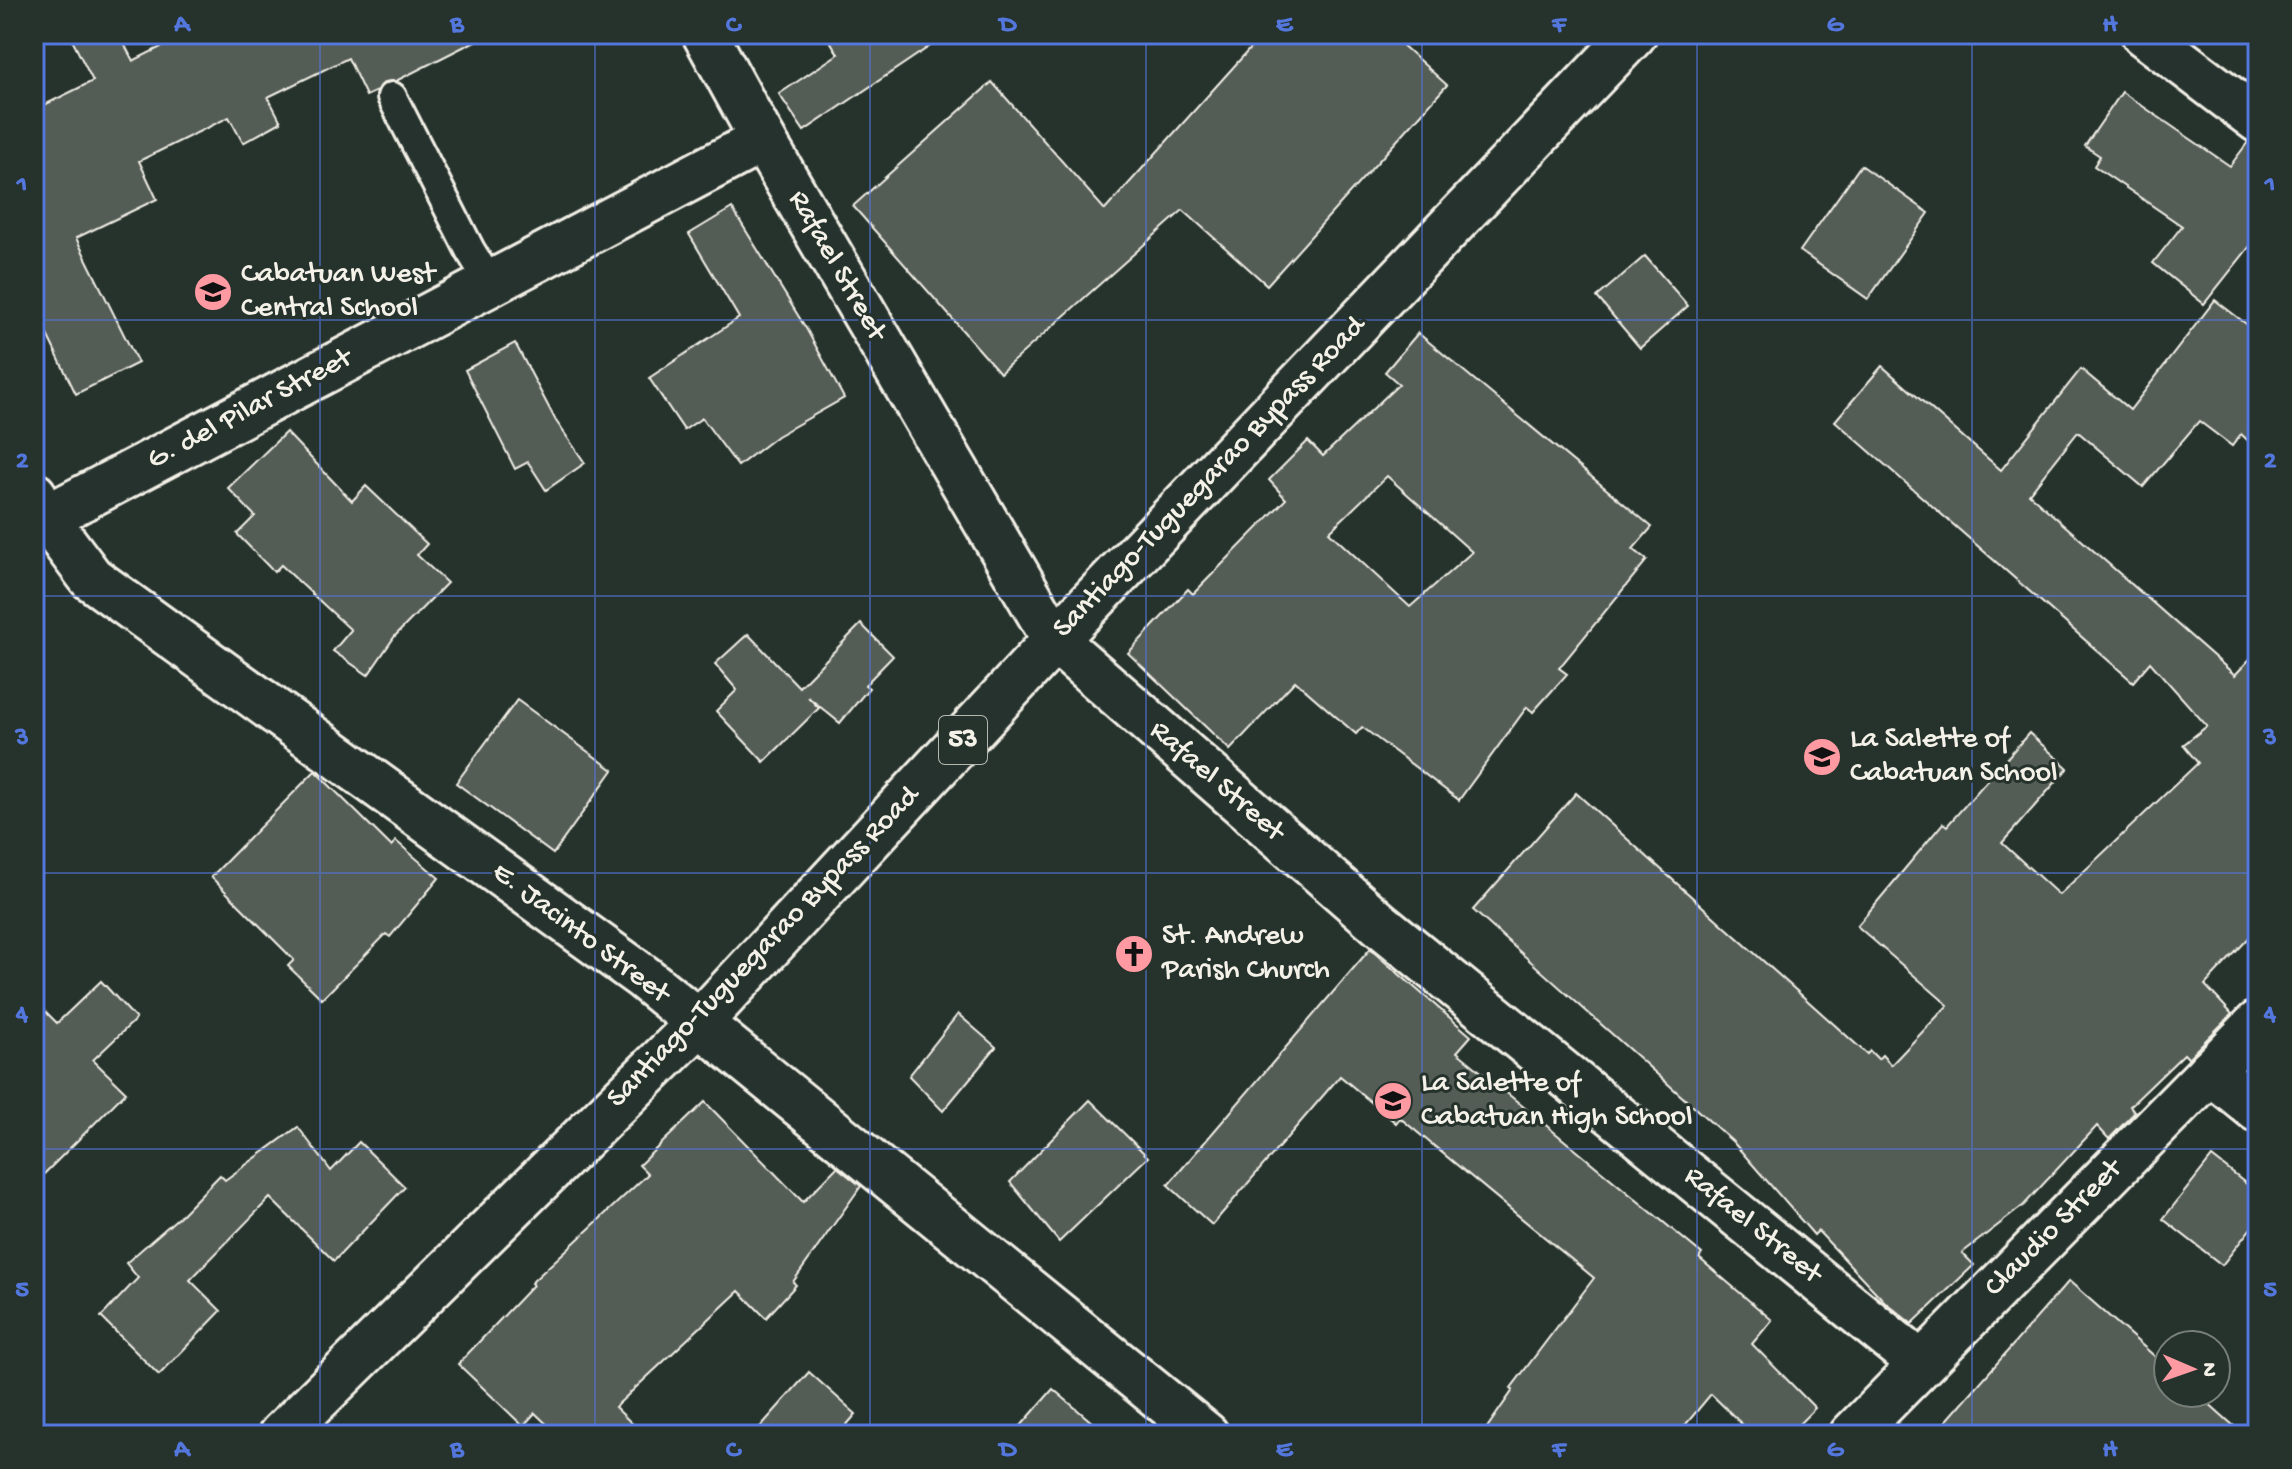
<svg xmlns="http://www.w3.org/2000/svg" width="2292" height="1469" viewBox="0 0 2292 1469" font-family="'Gochi Hand',sans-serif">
	<rect width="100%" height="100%" fill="#26332d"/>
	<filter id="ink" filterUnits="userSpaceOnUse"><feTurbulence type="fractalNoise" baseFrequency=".0125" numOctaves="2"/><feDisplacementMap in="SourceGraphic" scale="16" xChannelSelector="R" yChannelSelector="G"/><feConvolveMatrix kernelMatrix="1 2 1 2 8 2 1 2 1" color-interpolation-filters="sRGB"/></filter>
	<g filter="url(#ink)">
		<!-- building -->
		<g fill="#525c55" stroke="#f4f1e8" stroke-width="2" fill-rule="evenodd">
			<path d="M69,34H119L133,61L187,34H489L396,81L385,82L377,91L366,96L348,58L268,97L281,122L243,143L229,117L139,161L157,199L76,238L138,363L76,394L34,308V110L93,81Z"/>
			<path d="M826,34H948L804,131L779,94L838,54Z"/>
			<path d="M1263,34H1390L1447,85L1267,285L1183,210L1000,373L853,206L992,82L1105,210Z"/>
			<path d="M2122,92L2230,166L2248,142L2258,144V236L2204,304L2153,263L2182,226L2094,166L2100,156L2085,146Z"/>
			<path d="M1861,165L1929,213L1868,299L1800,251Z"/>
			<path d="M732,208L807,330L844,398L777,436L738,466L702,418L684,430L649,378L739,318L689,234Z"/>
			<path d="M1645,256L1688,306L1640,348L1597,297Z"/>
			<path d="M2215,300L2258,333V450L2241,434L2232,446L2199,421L2143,487L2078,432L2029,494L2235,675L2258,650V928L2205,985L2232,1014L2188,1058L2184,1054L2130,1106L2135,1112L2109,1139L2097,1126L2024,1205L1962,1253L1974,1265L1912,1324L1885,1302L1818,1231L1814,1235L1733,1142L1473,910L1576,793L1867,1054L1870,1051L1878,1059L1882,1055L1891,1065L1948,1005L1857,926L1943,823L1947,826L2029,733L2068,768L2002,843L2059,895L2198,763L2183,745L2207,726L2150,662L2133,682L1835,421L1882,366L2001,470L2081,369L2130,410Z"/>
			<path d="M1418,333L1652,527L1633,549L1647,560L1559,668L1567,674L1533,712L1527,707L1459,800L1362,727L1356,734L1295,681L1230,750L1128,653L1188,589L1193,594L1286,499L1269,480L1308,441L1323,456L1399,384L1385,372ZM1387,476L1472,552L1410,607L1329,532Z"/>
			<path d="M515,343L556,421L585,463L546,490L528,462L515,469L465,370Z"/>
			<path d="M286,432L352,501L366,486L427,544L417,555L447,583L395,636L368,675L333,651L351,630L281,565L274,572L237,534L255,516L228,488Z"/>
			<path d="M861,624L893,656L865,685L869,688L840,723L808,697L819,708L764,762L716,711L737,690L715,664L748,634L799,687Z"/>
			<path d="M517,700L613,770L553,854L456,783Z"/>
			<path d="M315,771L391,846L396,841L439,878L390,937L386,934L322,999L288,966L294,960L211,877Z"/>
			<path d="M1370,949L1471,1036L1457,1052L1702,1254L1699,1258L1772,1320L1752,1344L1815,1408L1788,1435H1753L1711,1394L1677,1435H1482L1513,1390L1511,1388L1594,1278L1400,1118L1396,1123L1340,1076L1212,1225L1168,1185Z"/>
			<path d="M101,981L136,1019L93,1060L126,1092L34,1184V1000L57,1023Z"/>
			<path d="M958,1014L996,1047L943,1111L909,1076Z"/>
			<path d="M1090,1100L1148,1157L1059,1242L1010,1182Z"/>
			<path d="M705,1102L803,1202L837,1167L861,1186L793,1282L796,1285L766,1318L739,1291L615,1407L644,1435H558L535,1413L523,1426L458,1364L533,1285L531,1283L648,1174L639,1165Z"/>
			<path d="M298,1127L331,1171L359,1142L405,1187L334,1261L270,1198L190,1280L221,1311L159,1375L101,1317L138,1278L126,1263L180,1216L220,1175L225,1180Z"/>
			<path d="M2212,1157L2258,1193V1219L2222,1265L2163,1219Z"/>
			<path d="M2069,1281L2168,1368V1393H2197L2244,1435H1934Z"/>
			<path d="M809,1372L856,1414L838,1435H753Z"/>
			<path d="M1053,1389L1107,1435H1013Z"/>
		</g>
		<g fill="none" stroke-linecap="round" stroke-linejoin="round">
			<!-- service casing -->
			<g stroke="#f4f1e8" stroke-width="34">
				<path id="service" d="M392,97L470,250L490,283"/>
			</g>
			<!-- minor casing -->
			<g stroke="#f4f1e8" stroke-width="50">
				<g id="minor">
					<path d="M705,34L763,140L1055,640L1381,925L1921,1364"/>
					<path d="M2144,34L2258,120"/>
					<path d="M34,495L46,518L91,578L643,977L1206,1435"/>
					<path d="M34,524L763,140"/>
					<path d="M2210,1071L2258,1110"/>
					<path d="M1852,1435L2258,1023"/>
				</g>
			</g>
			<!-- trunk casing -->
			<g stroke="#f4f1e8" stroke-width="50">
				<path id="trunk" d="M281,1435L698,1024L1055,640L1634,34"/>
			</g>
			<!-- service -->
			<use href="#service" stroke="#26332d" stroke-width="28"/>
			<!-- minor -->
			<use href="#minor" stroke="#26332d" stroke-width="44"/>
			<!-- trunk -->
			<use href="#trunk" stroke="#26332d" stroke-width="44"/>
		</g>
	</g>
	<!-- grid -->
	<path fill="none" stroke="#5377dc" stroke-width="2" stroke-opacity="0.55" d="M320,34V1435M595,34V1435M870,34V1435M1146,34V1435M1422,34V1435M1697,34V1435M1972,34V1435M34,320H2258M34,596H2258M34,873H2258M34,1149H2258"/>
	<!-- icons -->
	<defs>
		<g id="school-disc" transform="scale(2)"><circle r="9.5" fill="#ff9aa2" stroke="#26332d"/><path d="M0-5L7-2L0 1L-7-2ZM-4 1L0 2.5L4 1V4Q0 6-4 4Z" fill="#111"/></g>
		<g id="church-disc" transform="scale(2)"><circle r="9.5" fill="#ff9aa2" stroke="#26332d"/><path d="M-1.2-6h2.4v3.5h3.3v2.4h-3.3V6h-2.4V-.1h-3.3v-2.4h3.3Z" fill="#111"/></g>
		<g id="university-disc" transform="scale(2)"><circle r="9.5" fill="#ff9aa2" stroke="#26332d"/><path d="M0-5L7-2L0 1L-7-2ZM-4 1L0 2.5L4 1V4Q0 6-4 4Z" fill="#111"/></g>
	</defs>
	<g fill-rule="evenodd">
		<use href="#school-disc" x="213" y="292"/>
		<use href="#school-disc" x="1822" y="757"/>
		<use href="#church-disc" x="1134" y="954"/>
		<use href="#university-disc" x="1393" y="1101"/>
	</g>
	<g text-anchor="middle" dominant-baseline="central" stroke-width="6" stroke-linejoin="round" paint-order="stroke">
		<!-- shield labels -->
		<rect fill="#26332d" stroke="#b6b8b0" stroke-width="2" x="939" y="716" width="48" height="48" rx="6"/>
		<g font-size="28" font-weight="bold" fill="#f4f1e8">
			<text x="963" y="740">53</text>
		</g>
		<!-- street labels -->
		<g font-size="30" fill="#f4f1e8" stroke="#26332d">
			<text transform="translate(836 266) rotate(60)">Rafael Street</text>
			<text transform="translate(250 410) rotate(-28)">G. del Pilar Street</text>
			<text transform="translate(1210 478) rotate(-46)">Santiago-Tuguegarao Bypass Road</text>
			<text transform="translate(1216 782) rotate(41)">Rafael Street</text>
			<text transform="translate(580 934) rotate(37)">E. Jacinto Street</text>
			<text transform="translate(764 948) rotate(-46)">Santiago-Tuguegarao Bypass Road</text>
			<text transform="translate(1752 1226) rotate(39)">Rafael Street</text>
			<text transform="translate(2054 1229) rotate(-45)">Claudio Street</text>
		</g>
		<!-- poi labels -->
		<g font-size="30" fill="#f4f1e8" stroke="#26332d" text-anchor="start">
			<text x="241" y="275">Cabatuan West<tspan x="241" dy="34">Central School</tspan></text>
			<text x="1850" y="740">La Salette of<tspan x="1850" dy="34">Cabatuan School</tspan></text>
			<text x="1162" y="937">St. Andrew<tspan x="1162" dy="34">Parish Church</tspan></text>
			<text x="1421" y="1084">La Salette of<tspan x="1421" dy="34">Cabatuan High School</tspan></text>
		</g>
	</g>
	<!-- margin -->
	<rect width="2292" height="1469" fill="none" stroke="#26332d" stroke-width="88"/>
	<!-- north arrow -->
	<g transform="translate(2192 1369) rotate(92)"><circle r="38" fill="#26332d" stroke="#787f78" stroke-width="2"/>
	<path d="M0-6L14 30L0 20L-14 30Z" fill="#ff9aa2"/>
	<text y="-12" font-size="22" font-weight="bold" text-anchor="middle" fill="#f4f1e8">N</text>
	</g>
	<rect x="44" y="44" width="2204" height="1381" fill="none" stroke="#5377dc" stroke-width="3"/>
	<g font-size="26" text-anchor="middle" font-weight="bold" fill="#5377dc">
		<text x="182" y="31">A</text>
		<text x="457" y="31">B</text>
		<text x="733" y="31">C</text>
		<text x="1008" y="31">D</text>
		<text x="1284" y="31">E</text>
		<text x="1559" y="31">F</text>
		<text x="1835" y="31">G</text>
		<text x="2110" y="31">H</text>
		<text x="22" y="191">1</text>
		<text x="2270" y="191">1</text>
		<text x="22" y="467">2</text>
		<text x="2270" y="467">2</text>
		<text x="22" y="744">3</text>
		<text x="2270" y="744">3</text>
		<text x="22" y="1020">4</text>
		<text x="2270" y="1020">4</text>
		<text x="22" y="1296">5</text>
		<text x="2270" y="1296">5</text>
		<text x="182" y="1456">A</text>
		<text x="457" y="1456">B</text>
		<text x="733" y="1456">C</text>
		<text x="1008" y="1456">D</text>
		<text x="1284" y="1456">E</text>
		<text x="1559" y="1456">F</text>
		<text x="1835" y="1456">G</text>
		<text x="2110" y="1456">H</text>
	</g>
</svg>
